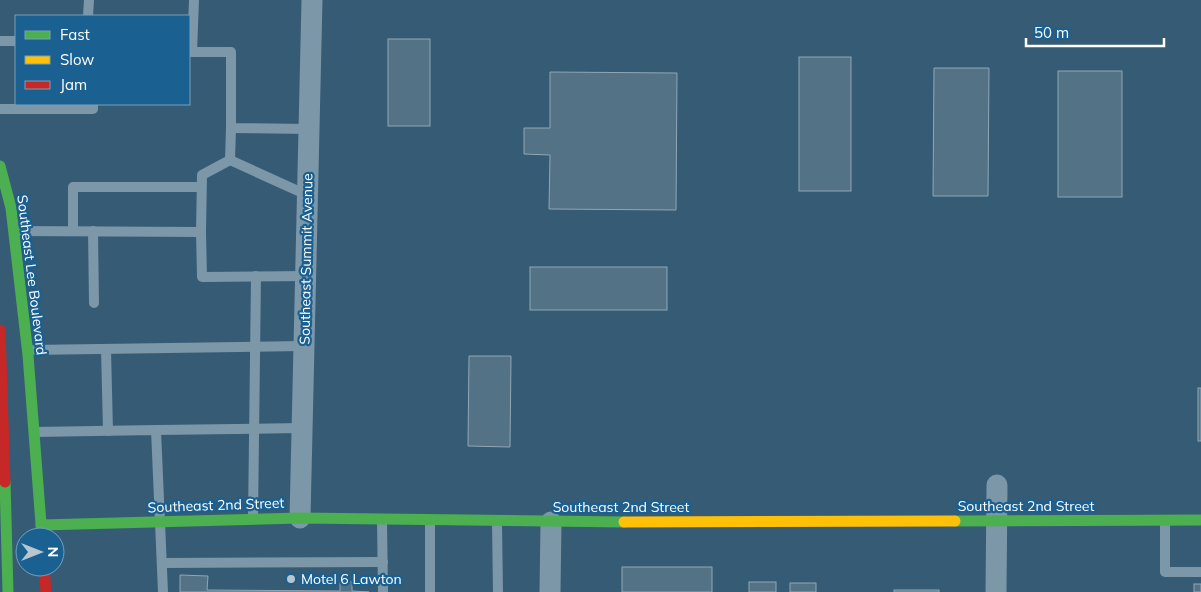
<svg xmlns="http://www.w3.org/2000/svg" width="1201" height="592" viewBox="0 0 1201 592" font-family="Mulish,sans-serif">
	<rect width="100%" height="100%" fill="#355b75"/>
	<!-- building -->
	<g fill="#537286" stroke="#91a7b6">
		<rect x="388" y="39" width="42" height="87"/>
		<rect x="799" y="57" width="52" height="134"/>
		<path d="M934,68H989L988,196H933Z"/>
		<rect x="1058" y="71" width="64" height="126"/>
		<path d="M550,72L677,73L676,210L549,209L550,155L524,154V128H550Z"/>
		<rect x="530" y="267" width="137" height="43"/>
		<path d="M469,356H511L510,447L468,446Z"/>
		<rect x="1198" y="388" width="3" height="53"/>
		<rect x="622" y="567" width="90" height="25"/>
		<path d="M180,575L208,576L207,590L340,591V581L352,582V591L369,592H180Z"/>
		<rect x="749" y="582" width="27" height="10"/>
		<rect x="790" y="583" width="26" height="9"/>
		<rect x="1194" y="584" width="7" height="8"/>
		<rect x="894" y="590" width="45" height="2"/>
	</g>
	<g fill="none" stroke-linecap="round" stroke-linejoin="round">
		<!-- lane -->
		<g stroke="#7c97a8" stroke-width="10">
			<path d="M88,16L89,0"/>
			<path d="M0,41H16"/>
			<path d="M189,52H231V128L309,129"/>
			<path d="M192,52L194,0"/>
			<path d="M0,109H93V104"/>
			<path d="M230,160L307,195"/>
			<path d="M15,231L201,232L202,277L305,276"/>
			<path d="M73,231V187H201"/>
			<path d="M93,231L94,303"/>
			<path d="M201,232L202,175L230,160L231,128"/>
			<path d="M106,349L108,431"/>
			<path d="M29,350L303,346"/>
			<path d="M156,430L302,428"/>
			<path d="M34,432L156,430L163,592"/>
			<path d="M253,518L256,276"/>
			<path d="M382,521L383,592"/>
			<path d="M430,521V592"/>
			<path d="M1165,522V572H1201"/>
			<path d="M497,523L498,592"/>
			<path d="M162,563L383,562"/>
		</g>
		<!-- street -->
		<g stroke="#7c97a8" stroke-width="21">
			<path d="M300,518L312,0"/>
			<path d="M550,592L551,522"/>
			<path d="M996,592L997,485"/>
		</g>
		<!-- fast -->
		<g stroke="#4caf50" stroke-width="11">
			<path d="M0,166L11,208L28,355L42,537"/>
			<path d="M5,482L8,592"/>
			<path d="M955,521L1201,520"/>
			<path d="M41,525L300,518L624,522"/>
		</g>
		<!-- slow -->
		<path stroke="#ffc107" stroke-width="11" d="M624,522L955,521"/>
		<!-- jam -->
		<g stroke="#c62828" stroke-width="11">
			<path d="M0,330L5,482"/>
			<path d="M44,567L46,592"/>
		</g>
	</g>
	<!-- markers -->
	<circle fill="#b8c6cf" stroke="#1a6090" stroke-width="2" cx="291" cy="579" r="5"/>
	<g text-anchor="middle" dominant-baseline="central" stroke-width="4.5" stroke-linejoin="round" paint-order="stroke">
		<!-- street labels -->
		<g font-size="14" fill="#fff" stroke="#1a6090">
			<text transform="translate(306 259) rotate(-89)">Southeast Summit Avenue</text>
			<text transform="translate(32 275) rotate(83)">Southeast Lee Boulevard</text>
			<text transform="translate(216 505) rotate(-2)">Southeast 2nd Street</text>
			<text x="1026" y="506">Southeast 2nd Street</text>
			<text x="621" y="507">Southeast 2nd Street</text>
		</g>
		<!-- poi labels -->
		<g font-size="14" fill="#fff" stroke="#1a6090" text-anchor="start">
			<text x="301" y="579">Motel 6 Lawton</text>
		</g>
	</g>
	<!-- legend -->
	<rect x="15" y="15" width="175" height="90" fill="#1a6090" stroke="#76a0bc"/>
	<rect x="25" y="31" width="25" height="8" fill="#4caf50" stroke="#76a0bc"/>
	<text x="60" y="40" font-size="15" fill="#ffffff">Fast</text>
	<rect x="25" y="56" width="25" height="8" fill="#ffc107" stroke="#76a0bc"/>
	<text x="60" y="65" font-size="15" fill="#ffffff">Slow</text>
	<rect x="25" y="81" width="25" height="8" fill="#c62828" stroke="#76a0bc"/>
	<text x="60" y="90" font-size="15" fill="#ffffff">Jam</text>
	<!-- north arrow -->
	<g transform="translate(40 552) rotate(90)"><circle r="24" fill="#1a6090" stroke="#76a0bc"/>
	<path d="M0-4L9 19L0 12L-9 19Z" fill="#b8c6cf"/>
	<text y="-8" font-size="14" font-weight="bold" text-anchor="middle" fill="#ffffff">N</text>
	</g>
	<!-- scale -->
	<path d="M1026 38v8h138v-8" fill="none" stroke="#ffffff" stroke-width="2.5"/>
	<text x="1034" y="38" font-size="15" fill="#ffffff" stroke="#1a6090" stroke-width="4" paint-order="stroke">50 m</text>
</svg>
